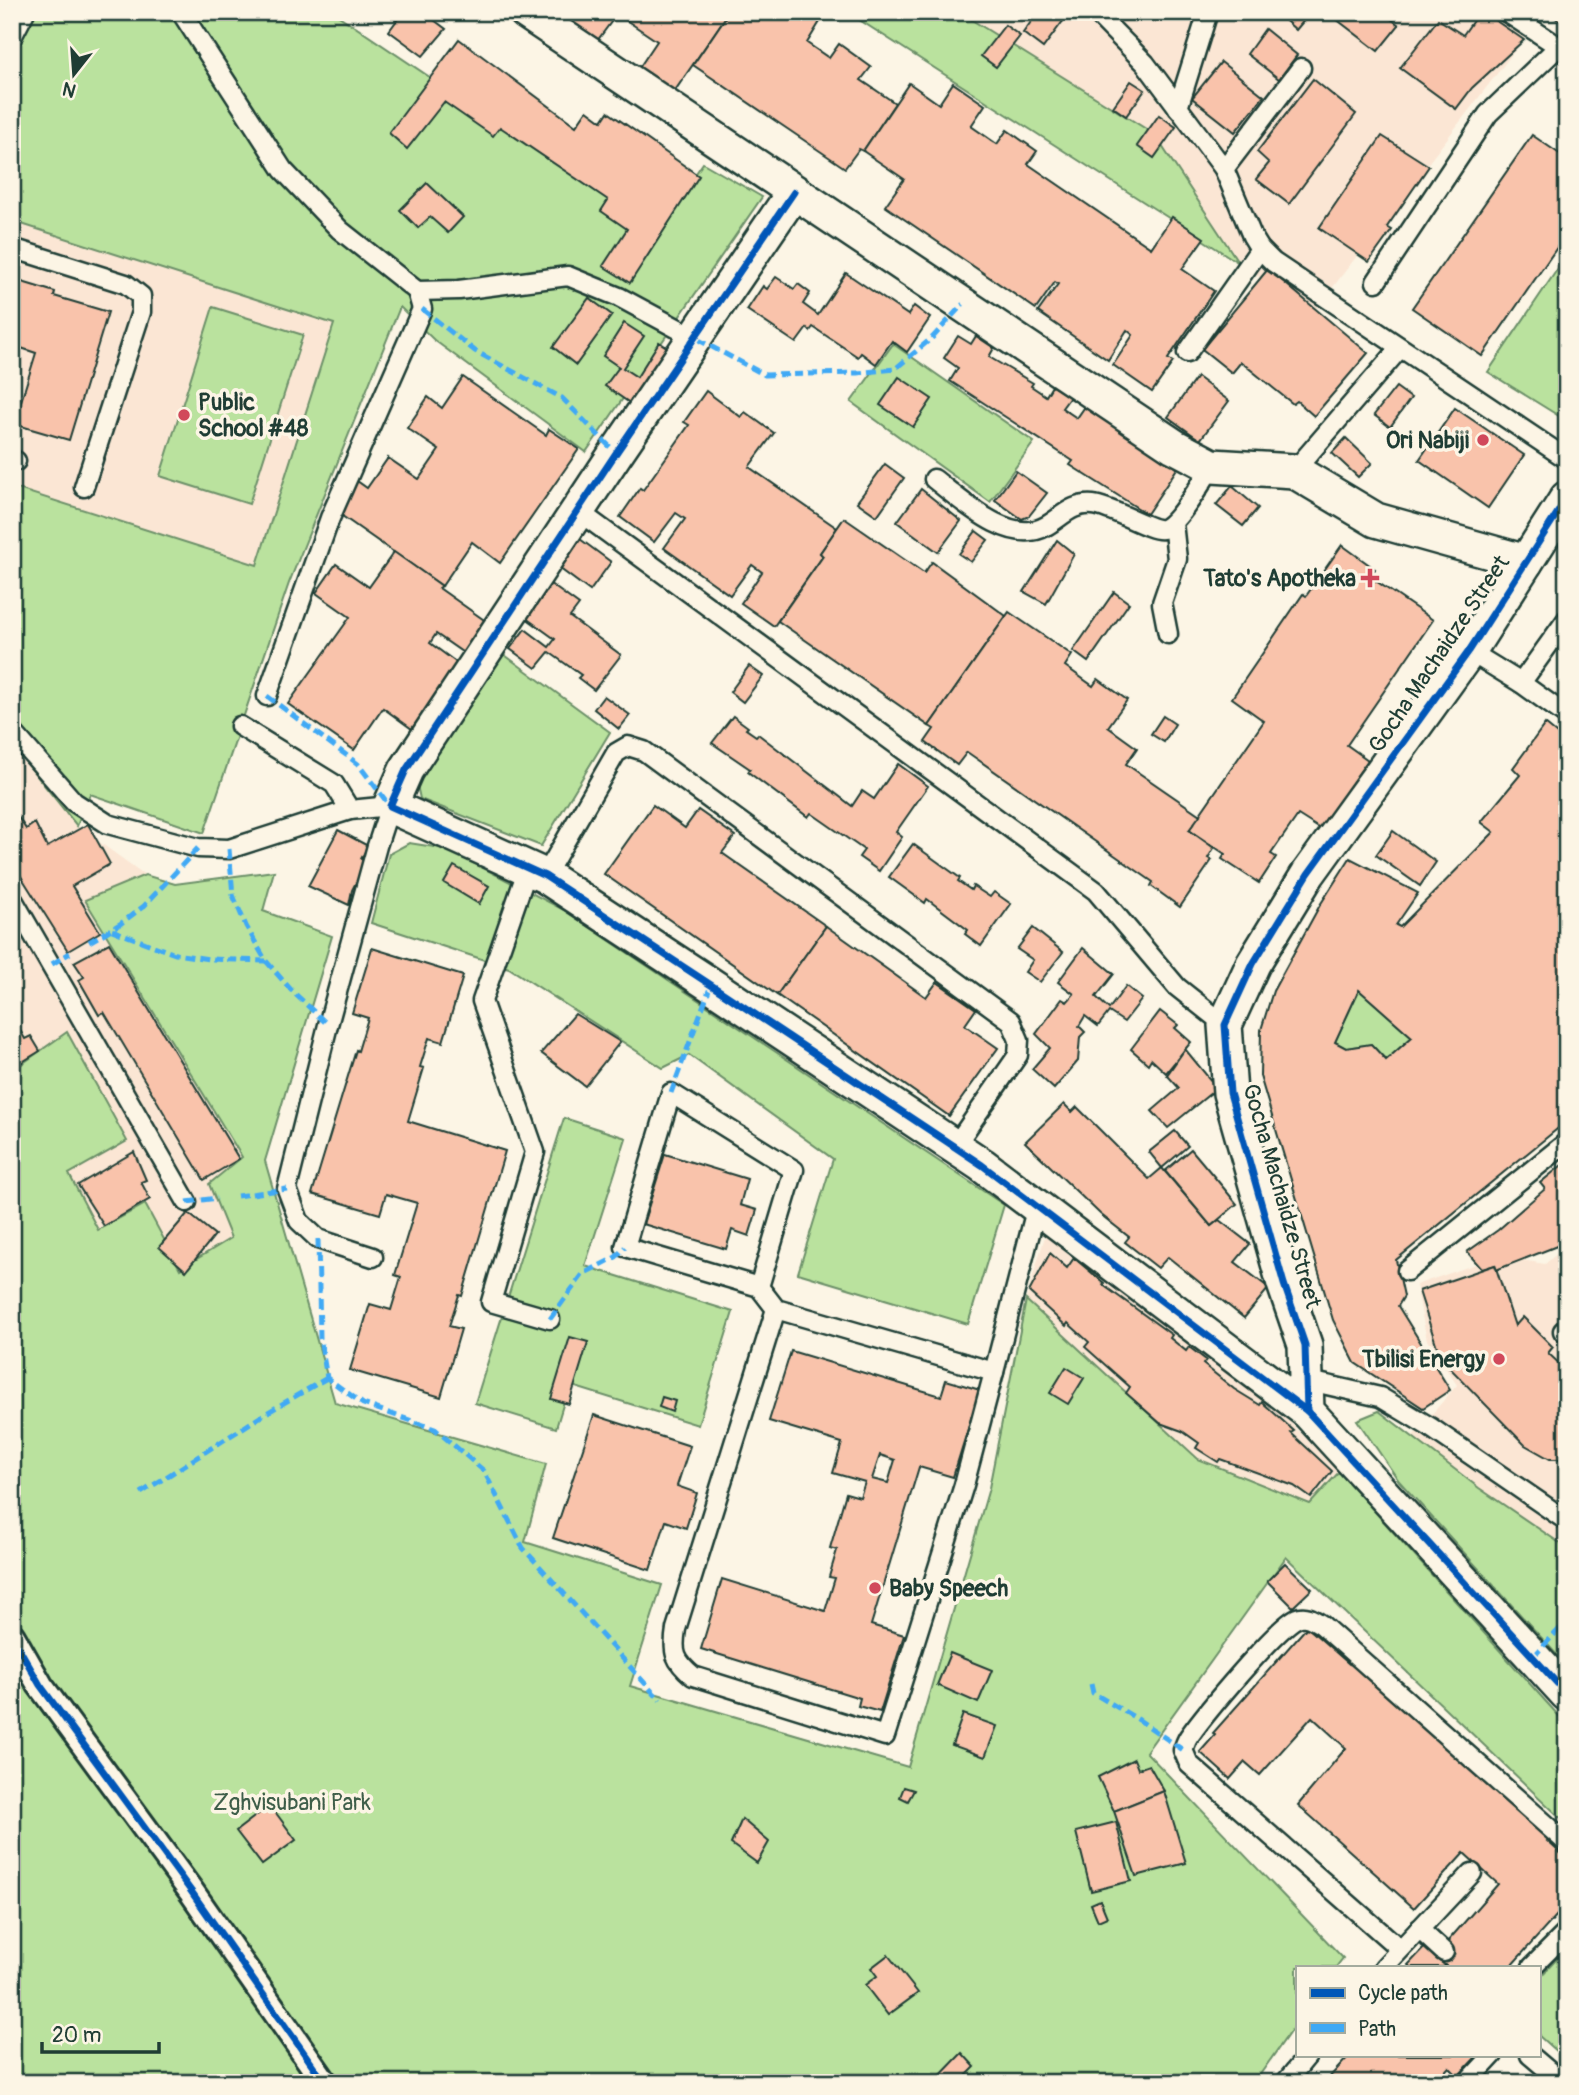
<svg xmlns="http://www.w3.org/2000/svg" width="1579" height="2095" viewBox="0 0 1579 2095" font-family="Pangolin,sans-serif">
	<rect width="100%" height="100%" fill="#fcf5e5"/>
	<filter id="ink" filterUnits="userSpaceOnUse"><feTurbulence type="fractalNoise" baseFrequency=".0143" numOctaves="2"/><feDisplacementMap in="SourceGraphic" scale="14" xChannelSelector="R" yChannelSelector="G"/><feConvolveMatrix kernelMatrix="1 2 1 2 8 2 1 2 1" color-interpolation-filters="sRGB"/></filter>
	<g filter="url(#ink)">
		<!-- built -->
		<g fill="#fbe6d4">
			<path d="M959,12H1491L1526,36L1313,313L1239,263L1154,134Z"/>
			<path d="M12,185L400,307L289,583L204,833L12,523Z"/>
			<path d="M12,745L77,826L145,875L85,900L242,1157L209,1184L232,1238L180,1269L145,1205L98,1230L69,1174L126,1141L67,1033L12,1071Z"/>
			<path d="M1046,1233L1273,1405L1339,1472L1310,1505L1198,1459L1026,1300Z"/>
			<path d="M1567,1245V1548L1479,1488L1412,1437L1457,1385L1427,1340L1416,1285L1499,1256L1545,1264Z"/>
		</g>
		<!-- green -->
		<g fill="#bae29e" stroke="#6c9069" stroke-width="2">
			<path d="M12,12H333L657,230L703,163L762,197L586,452L434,340L400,307L289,583L204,833L90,794L77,826L12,745V487L257,565L334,324L12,221Z"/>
			<path d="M847,12H959L1154,134L1239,263Z"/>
			<path d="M1567,255V421L1488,372Z"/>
			<path d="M213,307L303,335L249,504L160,476Z"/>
			<path d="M893,344L1034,442L990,502L851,402Z"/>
			<path d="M502,653L610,732L541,846L420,799L417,785L423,768Z"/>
			<path d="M409,843L447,849L564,910L1004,1205L968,1324L798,1273L833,1159L689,1055L663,1068L509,968L371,923L389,854Z"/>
			<path d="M274,871L263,911L332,936L265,1161L335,1403L546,1464L525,1542L662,1585L630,1686L908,1767L989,1488L1026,1300L1198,1459L1310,1504L1339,1472L1567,1725V1824L1286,1557L1146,1752L1343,1958L1336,1967H1297V2022L1254,2083H12V1071L67,1032L127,1141L69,1174L98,1230L145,1204L180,1269L231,1238L209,1184L242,1157L85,900L145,875L175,884Z"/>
			<path d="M1359,990L1412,1037L1386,1060L1371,1044L1346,1048L1335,1042Z"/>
			<path d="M564,1118L626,1138L585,1266L733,1312L698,1425L569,1385L556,1428L475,1403Z"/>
			<path d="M1379,1411L1479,1488L1567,1548V1666L1399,1481L1357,1420Z"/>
			<path d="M1567,1948V2061L1539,2036V1978Z"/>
		</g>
		<!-- building -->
		<g fill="#f9c3ab" stroke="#1f3d34" stroke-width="2" fill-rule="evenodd">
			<path d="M385,12H428L426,14L446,29L423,56L389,31L397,20Z"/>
			<path d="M564,12H729L674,92L639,68L657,41L617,14L597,41L562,16Z"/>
			<path d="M729,12H761L771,19L775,12H826L807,43L829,58L839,44L871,67L861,80L895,103L863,151L859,149L845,168L693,65Z"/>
			<path d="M1038,12L1069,13L1043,48L1023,33Z"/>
			<path d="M1279,12H1311L1296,30L1278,14Z"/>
			<path d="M1327,12H1382L1399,25L1378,51Z"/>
			<path d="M1479,12H1483L1524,40L1472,88L1456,109L1400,68L1438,19L1463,35Z"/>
			<path d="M1547,12H1567V26Z"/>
			<path d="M1005,25L1020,36L996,67L981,56Z"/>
			<path d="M1265,29L1297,55L1279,79L1247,54Z"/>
			<path d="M459,39L576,126L587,110L602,121L608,112L699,176L630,283L603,266L627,229L601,211L608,200L500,127L493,136L444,102L407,149L389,133Z"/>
			<path d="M1221,62L1264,96L1235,132L1192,98Z"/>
			<path d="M1313,79L1356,114L1289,204L1256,179L1269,163L1257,152Z"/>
			<path d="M1131,81L1145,90L1126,116L1113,107Z"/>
			<path d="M909,83L939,104L953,83L985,105L971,126L997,144L1007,130L1037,151L1028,164L1151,248L1172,217L1204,238L1182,269L1214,291L1168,359L1173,362L1152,392L1113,365L1133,335L1127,330L1108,360L1038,312L1058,284L1055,282L1036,309L885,206L904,179L863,151Z"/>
			<path d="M1159,115L1176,127L1154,158L1137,146Z"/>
			<path d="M1532,135L1567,159V233L1482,356L1412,308Z"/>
			<path d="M1382,136L1429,166L1387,227L1392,230L1369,262L1319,228Z"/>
			<path d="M427,183L463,217L448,233L430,217L418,228L400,210Z"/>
			<path d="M1268,269L1368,353L1314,416L1297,401L1293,404L1241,362L1232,373L1202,349Z"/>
			<path d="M846,273L908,315L914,306L930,318L907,352L892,341L876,364L861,353L858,357L813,327L810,331L807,328L796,343L747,310L763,286L767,289L776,277L794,289L798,284L810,293L803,304L818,315Z"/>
			<path d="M12,279L55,292L54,296L108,312L69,440L14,424L36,353L12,345Z"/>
			<path d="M589,298L612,315L576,365L553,347Z"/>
			<path d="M624,323L644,336L623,368L637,377L659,342L677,354L640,410L605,386L619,367L603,356Z"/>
			<path d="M958,336L971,344L976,336L994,348L989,357L1033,383L1031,386L1046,396L1052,386L1070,397L1062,408L1077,418L1086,405L1180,464L1147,514L1070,465L1073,461L950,381L958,368L944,358Z"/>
			<path d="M463,377L546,435L549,429L579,449L500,563L472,542L442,586L335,511L357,481L367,488L388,458L419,479L439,450L407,428L428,397L442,408Z"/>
			<path d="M899,377L932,399L913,427L880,405Z"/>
			<path d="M1197,377L1229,401L1200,440L1168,417Z"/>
			<path d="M1396,387L1411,398L1390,427L1374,415Z"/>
			<path d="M706,391L741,417L745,412L774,433L749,467L837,528L820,553L823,556L774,626L741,603L762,572L752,565L730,595L664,548L685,519L676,513L654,542L620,517L640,488L643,490L689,425L684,422Z"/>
			<path d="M1455,408L1524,455L1488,508L1419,460Z"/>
			<path d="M1346,438L1372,463L1358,477L1332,453Z"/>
			<path d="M885,464L904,478L877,516L857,502Z"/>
			<path d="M1016,471L1047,493L1029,516L1022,519L995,500Z"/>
			<path d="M1232,486L1258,508L1243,526L1216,505Z"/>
			<path d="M921,489L961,521L938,552L897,522Z"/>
			<path d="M844,518L924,573L932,562L1006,616L929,726L778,621L823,556L820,553Z"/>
			<path d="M976,531L988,540L971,562L959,554Z"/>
			<path d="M580,539L611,562L590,591L559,568Z"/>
			<path d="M1057,540L1074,554L1046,604L1024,592Z"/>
			<path d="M1342,545L1375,569L1370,577L1433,620L1347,745L1368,760L1320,829L1298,815L1271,854L1276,857L1259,883L1222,859L1225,854L1189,830L1264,721L1232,698L1303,594L1306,596Z"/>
			<path d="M394,552L442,586L439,588L487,622L465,654L436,634L430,643L457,663L412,729L383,708L354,750L288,704L350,617L316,593L336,564L369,587Z"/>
			<path d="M549,583L579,605L570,617L621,655L594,690L578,678L581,675L549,652L536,668L510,649L525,629L549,647L555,639L526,618Z"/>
			<path d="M1114,592L1129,603L1088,662L1073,651Z"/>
			<path d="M1009,612L1072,655L1065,666L1093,686L1098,679L1127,700L1108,727L1137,748L1126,764L1200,815L1189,830L1214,848L1208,858L1212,860L1180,907L1151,886L1153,882L967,752L957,765L925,742L934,729L929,726Z"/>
			<path d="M749,666L763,676L743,702L730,692Z"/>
			<path d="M604,696L630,715L619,729L594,709Z"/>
			<path d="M733,716L748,727L746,729L756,736L758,734L852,806L862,791L874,799L898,764L928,786L896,832L902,837L879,871L859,857L864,850L811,813L808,817L748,772L750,769L712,743Z"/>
			<path d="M1163,716L1175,724L1164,742L1151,734Z"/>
			<path d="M1545,724L1567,742V1121L1396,1260L1404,1296L1398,1306L1450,1390L1423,1408L1355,1363L1333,1320L1260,1076L1261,1030L1273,991L1320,905L1350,858L1418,893L1396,925L1400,927L1494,832L1481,822L1520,775L1513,768ZM1359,990L1412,1037L1386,1060L1371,1044L1346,1048L1335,1042Z"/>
			<path d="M653,805L685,828L698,810L735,836L722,853L826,926L777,995L604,874Z"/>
			<path d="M12,808L26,829L35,823L47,847L88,824L110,864L72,886L100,932L68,951L12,862Z"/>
			<path d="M338,830L368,846L361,859L366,863L352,890L349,905L308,886Z"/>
			<path d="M1393,831L1436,862L1420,886L1376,855Z"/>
			<path d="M913,844L960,878L958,881L971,890L973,886L990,897L994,892L1011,904L981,946L965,934L968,930L927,899L925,903L889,877Z"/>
			<path d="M454,866L489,886L479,904L444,883Z"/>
			<path d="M826,926L926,997L937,982L976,1009L965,1025L998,1048L949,1116L777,995Z"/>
			<path d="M1033,928L1063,952L1040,982L1025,972L1033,960L1017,949Z"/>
			<path d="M109,943L239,1159L204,1180L104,1012L99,1015L79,980L84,977L74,962Z"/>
			<path d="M372,948L463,976L443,1042L429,1038L420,1067L424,1068L408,1121L505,1151L462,1296L459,1295L449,1326L461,1329L441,1397L350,1370L370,1304L391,1310L401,1277L395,1275L417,1203L386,1194L380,1214L312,1194L356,1050L358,1051L368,1018L352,1013Z"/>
			<path d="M1083,948L1114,974L1096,997L1109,1009L1126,986L1142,999L1124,1022L1109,1012L1098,1026L1085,1016L1079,1026L1085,1032L1080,1037L1078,1061L1054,1089L1032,1069L1050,1048L1036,1034L1062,999L1067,1002L1074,994L1058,982Z"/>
			<path d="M1160,1011L1178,1025L1175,1028L1191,1042L1166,1073L1151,1059L1148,1064L1131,1049Z"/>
			<path d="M575,1014L620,1042L585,1086L541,1053Z"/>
			<path d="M12,1016L25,1039L31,1036L40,1051L14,1067Z"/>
			<path d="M1185,1049L1217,1088L1168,1128L1152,1111L1179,1088L1167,1075Z"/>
			<path d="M1064,1104L1072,1112L1077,1107L1149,1179L1162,1168L1211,1226L1219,1220L1250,1244L1235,1262L1269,1288L1244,1318L1168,1257L1158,1268L1125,1242L1129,1237L1100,1214L1025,1142Z"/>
			<path d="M1175,1131L1188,1146L1162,1168L1149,1152Z"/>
			<path d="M1191,1149L1237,1204L1211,1226L1165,1171Z"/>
			<path d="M134,1152L146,1180L141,1182L150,1199L104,1226L78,1185Z"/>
			<path d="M665,1154L747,1179L740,1205L757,1210L749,1236L732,1230L726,1249L643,1224Z"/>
			<path d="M1567,1161V1242L1496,1270L1495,1265L1482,1269L1467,1252L1498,1230L1545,1189L1540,1183Z"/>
			<path d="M188,1213L215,1235L186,1271L159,1247Z"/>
			<path d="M1050,1253L1067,1268L1074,1258L1104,1283L1103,1285L1172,1335L1170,1338L1186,1351L1189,1347L1206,1360L1203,1364L1234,1389L1260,1405L1262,1402L1294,1431L1291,1433L1332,1471L1311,1498L1294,1486L1220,1459L1218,1462L1196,1448L1199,1443L1182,1431L1160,1423L1126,1393L1130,1387L1085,1347L1089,1342L1068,1323L1066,1326L1029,1292Z"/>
			<path d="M1495,1265L1515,1326L1523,1317L1553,1347L1548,1353L1567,1371V1459H1550L1525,1445L1447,1365L1437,1347L1419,1291Z"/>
			<path d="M570,1337L588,1342L569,1404L551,1399Z"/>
			<path d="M791,1351L941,1396L946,1380L980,1390L953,1477L919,1467L871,1625L904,1635L880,1712L858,1706L860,1698L701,1649L722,1579L825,1611L835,1578L829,1577L837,1550L830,1548L846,1493L860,1497L865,1482L833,1473L842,1443L769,1421ZM880,1455L895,1460L888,1483L872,1479Z"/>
			<path d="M1066,1367L1084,1378L1068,1404L1050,1393Z"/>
			<path d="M662,1397L675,1401L672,1412L659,1407Z"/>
			<path d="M594,1415L690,1446L677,1486L697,1493L686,1528L666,1521L650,1570L553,1538Z"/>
			<path d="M1285,1563L1312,1589L1293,1607L1267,1581Z"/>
			<path d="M1307,1627L1349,1664L1350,1662L1549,1839L1547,1841L1567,1859V1904L1510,1967H1447L1437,1959L1450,1945L1447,1942L1498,1884L1464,1853L1414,1908L1298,1805L1346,1748L1312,1717L1260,1775L1245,1762L1230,1779L1200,1752L1215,1735L1213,1733Z"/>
			<path d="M950,1653L992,1670L978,1703L937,1685Z"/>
			<path d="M963,1714L997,1726L985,1757L952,1745Z"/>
			<path d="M1134,1759L1138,1769L1149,1765L1164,1791L1114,1811L1098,1777Z"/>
			<path d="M904,1787L914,1790L908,1801L900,1797Z"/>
			<path d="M1164,1791L1186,1863L1136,1876L1114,1811Z"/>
			<path d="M270,1805L296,1840L262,1865L236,1831Z"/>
			<path d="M742,1819L769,1842L757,1863L731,1844Z"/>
			<path d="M1116,1822L1131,1881L1091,1891L1076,1832Z"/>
			<path d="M1100,1900L1107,1917L1098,1921L1091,1904Z"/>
			<path d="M1425,1947L1437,1959L1447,1967H1410L1408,1965Z"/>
			<path d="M888,1955L918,1993L888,2015L865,1985L877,1976L871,1968Z"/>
			<path d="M962,2053L975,2067L959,2083H933Z"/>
			<path d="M1350,2055H1478L1458,2076L1449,2067L1434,2083H1324Z"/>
		</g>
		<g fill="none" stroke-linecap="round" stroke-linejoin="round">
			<!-- service casing -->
			<g stroke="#1f3d34" stroke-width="23">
				<g id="service">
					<path d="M181,12L283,170L340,230L417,291L459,290L568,276L619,297L697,339"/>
					<path d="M1095,12L1145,63L1224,169L1252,236L1260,249L1273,262L1567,459"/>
					<path d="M1506,12L1567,52"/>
					<path d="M12,37L25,12"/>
					<path d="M1178,108L1208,12"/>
					<path d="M1224,169L1301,68"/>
					<path d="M12,248L126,284L141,296V312L84,487"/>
					<path d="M1376,282L1488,114L1558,47"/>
					<path d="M1187,353L1260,249"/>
					<path d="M12,459L16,461"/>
					<path d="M1294,471L1400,348"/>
					<path d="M934,479C960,499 1010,547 1046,526C1062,517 1072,503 1093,505C1113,507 1151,532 1163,529C1178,524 1203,480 1212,466"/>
					<path d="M578,511L1096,891L1177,987L1225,1025"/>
					<path d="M1168,634L1162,603L1177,559L1173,523"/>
					<path d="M1469,651L1521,683L1567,716"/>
					<path d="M1521,683L1567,619"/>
					<path d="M267,696L330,518L422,309L417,291"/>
					<path d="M240,726L334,784L350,810"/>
					<path d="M12,731L74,802L108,824L198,848L229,849L350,810L390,806L377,846L328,1025L287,1189L299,1221L318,1239L373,1257"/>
					<path d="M528,868L482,1001L535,1152L491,1302L550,1319"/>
					<path d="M545,876L616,753L628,746L644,751L1011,1021L1019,1040L1018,1055L955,1146"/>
					<path d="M12,898L187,1202"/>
					<path d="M1407,1271L1567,1142"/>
					<path d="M759,1287L794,1170L671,1093L625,1247L759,1287L776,1309L994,1372L964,1485L885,1736L693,1676C675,1661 672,1653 676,1629L776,1309"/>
					<path d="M1563,1331L1567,1327"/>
					<path d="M994,1372L1037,1206"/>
					<path d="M1305,1380L1380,1397L1430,1427L1567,1521"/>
					<path d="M1419,1929L1444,1952"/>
					<path d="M1400,1949L1189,1764L1183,1750C1185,1745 1186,1740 1190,1735C1205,1714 1276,1628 1297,1618C1306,1614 1314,1620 1322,1625L1567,1843"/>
					<path d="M1384,1967L1472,1873"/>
					<path d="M1532,1967L1567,1932"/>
					<path d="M1530,2055L1563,2083"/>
					<path d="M1285,2083L1308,2055"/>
					<path d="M1467,2083L1493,2055"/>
				</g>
			</g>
			<!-- pedestrian casing -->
			<g stroke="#1f3d34" stroke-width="30">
				<path id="pedestrian" d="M12,1636L40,1685L191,1891L325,2083"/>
			</g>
			<!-- minor casing -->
			<g stroke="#1f3d34" stroke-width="38">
				<g id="minor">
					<path d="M526,12L1174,446L1212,466L1294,471L1376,520L1526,562"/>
					<path d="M794,192L616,453L406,770L390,806L545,876L711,985L982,1165L1307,1411"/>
					<path d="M1567,498L1469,651L1308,874L1253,964L1225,1025L1230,1093L1284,1284L1305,1345L1307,1411L1567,1694"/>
				</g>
			</g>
			<!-- service -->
			<use href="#service" stroke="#fcf5e5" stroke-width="18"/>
			<!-- pedestrian -->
			<use href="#pedestrian" stroke="#fcf5e5" stroke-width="24"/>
			<!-- minor -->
			<use href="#minor" stroke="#fcf5e5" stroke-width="33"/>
			<!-- quiet -->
			<g stroke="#3fa9f5" stroke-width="5" stroke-dasharray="10 5" stroke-linecap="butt">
				<path d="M422,309L475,351L562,398L616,453"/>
				<path d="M697,339L765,375L857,373L895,369L933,337L963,304"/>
				<path d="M267,696L358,764L390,806"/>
				<path d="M229,849L233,895L246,926L266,961L292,991L328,1025"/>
				<path d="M112,930L175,954L209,959L266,961"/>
				<path d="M89,942L120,924L144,906L198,848"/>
				<path d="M52,964L70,953"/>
				<path d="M671,1093L711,985"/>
				<path d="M237,1196L287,1189"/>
				<path d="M187,1202L217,1198"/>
				<path d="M318,1239L320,1338L327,1378L363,1404L435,1429L484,1471L523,1548L660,1700"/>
				<path d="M550,1319L583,1274L616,1257L625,1247"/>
				<path d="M141,1493L263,1415L327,1378"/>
				<path d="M1533,1657L1567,1621"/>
				<path d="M1091,1684L1093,1693L1139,1720L1183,1750"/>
			</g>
			<!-- cycleway casing -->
			<g stroke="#fcf5e5" stroke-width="11">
				<g id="cycleway">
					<path d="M794,192L616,453L406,770L390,806L545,876L711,985L982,1165L1307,1411"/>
					<path d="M1567,498L1469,651L1308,874L1253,964L1225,1025L1230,1093L1284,1284L1305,1345L1307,1411L1567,1694"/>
					<path d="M12,1636L40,1685L191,1891L325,2083"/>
				</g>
			</g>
			<!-- cycleway -->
			<use href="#cycleway" stroke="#0057b8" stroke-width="7"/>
		</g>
	</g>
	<!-- markers -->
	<g fill="#d1495b" stroke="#fcf5e5" stroke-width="2.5">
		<circle cx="184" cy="415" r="7"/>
		<circle cx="1483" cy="440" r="7"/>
		<path d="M1366.5 567.5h7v7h7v7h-7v7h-7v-7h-7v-7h7z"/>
		<circle cx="1499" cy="1359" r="7"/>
		<circle cx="875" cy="1588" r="7"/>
	</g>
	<g text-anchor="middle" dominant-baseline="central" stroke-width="7" stroke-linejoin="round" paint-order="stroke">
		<!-- poi labels -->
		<g font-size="23" font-weight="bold" fill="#1f3d34" stroke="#fcf5e5" text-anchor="end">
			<text x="198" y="402" text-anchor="start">Public<tspan x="198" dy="26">School #48</tspan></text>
			<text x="1469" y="440">Ori Nabiji</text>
			<text x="1356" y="578">Tato's Apotheka</text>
			<text x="1485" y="1359">Tbilisi Energy</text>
			<text x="889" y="1588" text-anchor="start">Baby Speech</text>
		</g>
		<!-- street labels -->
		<g font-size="23" fill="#1f3d34" stroke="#fcf5e5">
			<text transform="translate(1439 654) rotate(-56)">Gocha Machaidze Street</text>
			<text transform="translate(1282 1196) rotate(74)">Gocha Machaidze Street</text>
		</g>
		<!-- park labels -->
		<g font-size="23" fill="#3e5e49" stroke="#fcf5e5">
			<text x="292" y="1802">Zghvisubani Park</text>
		</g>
	</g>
	<!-- margin -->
	<rect width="1579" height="2095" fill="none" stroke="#fcf5e5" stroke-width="42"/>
	<rect x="21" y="21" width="1537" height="2053" fill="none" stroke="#1f3d34" stroke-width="2.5" filter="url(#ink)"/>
	<!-- legend -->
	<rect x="1296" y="1966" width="245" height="91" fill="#fcf5e5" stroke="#a4ab9e" stroke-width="2"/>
	<rect x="1310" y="1988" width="35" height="10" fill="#0057b8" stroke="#a4ab9e" stroke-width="2"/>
	<text x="1358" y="2000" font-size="21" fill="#1f3d34">Cycle path</text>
	<rect x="1310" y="2023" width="35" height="10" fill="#3fa9f5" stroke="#a4ab9e" stroke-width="2"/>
	<text x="1358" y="2036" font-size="21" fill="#1f3d34">Path</text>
	<!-- north arrow -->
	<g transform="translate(74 74) rotate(197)" stroke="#fcf5e5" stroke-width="5" paint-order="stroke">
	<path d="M0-5L12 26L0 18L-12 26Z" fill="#1f3d34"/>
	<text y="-10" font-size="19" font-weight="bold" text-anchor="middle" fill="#1f3d34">N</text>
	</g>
	<!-- scale -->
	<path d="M42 2042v10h117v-10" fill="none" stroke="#1f3d34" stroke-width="3.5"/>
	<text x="52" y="2042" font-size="21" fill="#1f3d34" stroke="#fcf5e5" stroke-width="5" paint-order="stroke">20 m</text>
</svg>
